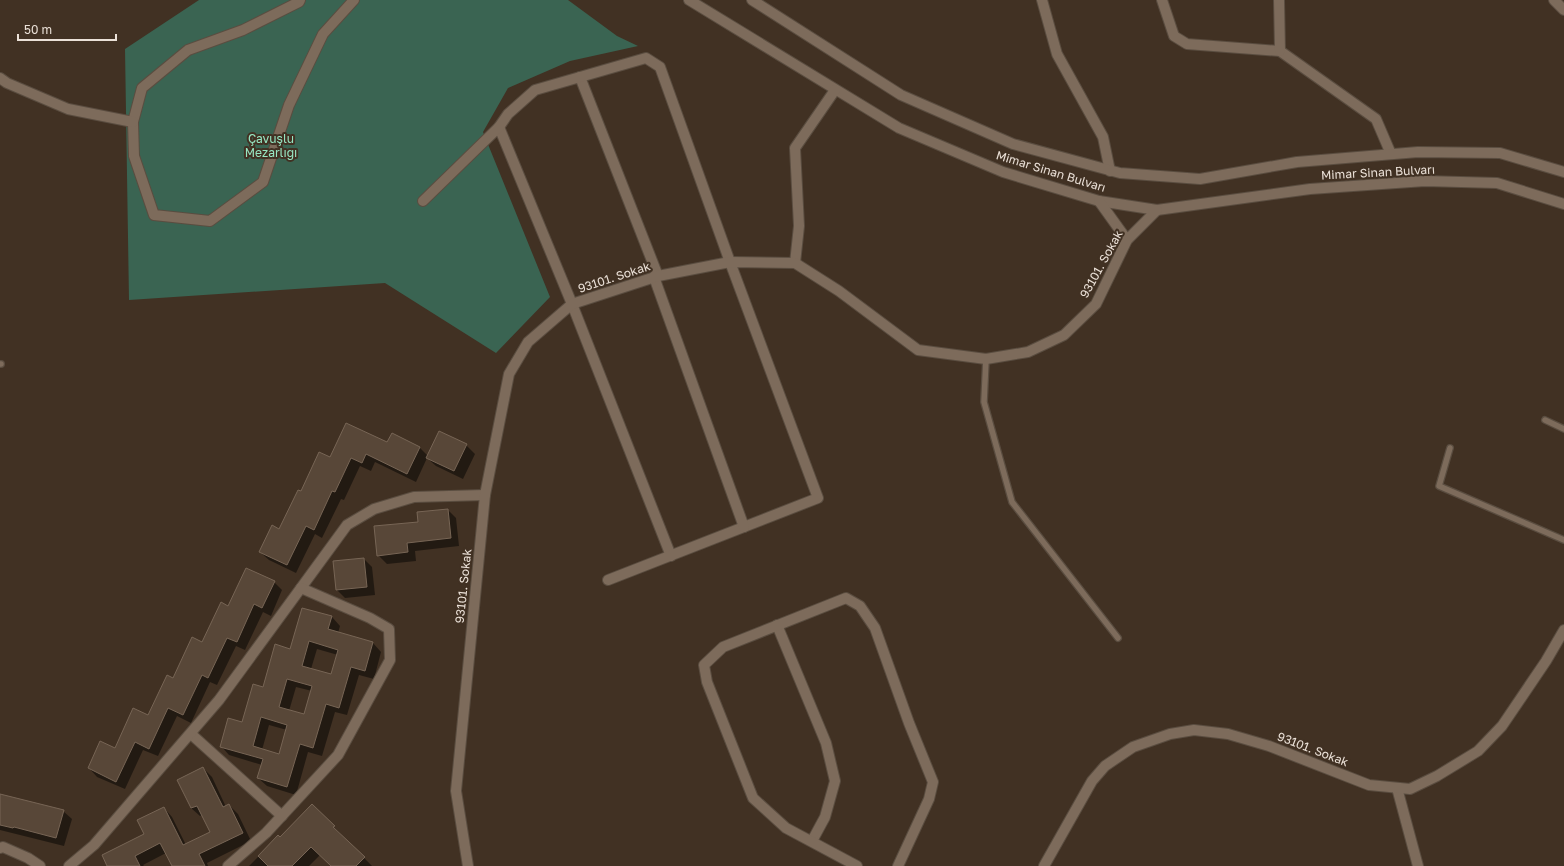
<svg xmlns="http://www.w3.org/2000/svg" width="1564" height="866" viewBox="0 0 1564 866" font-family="'Golos Text',sans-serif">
	<rect width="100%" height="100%" fill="#413123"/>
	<!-- green -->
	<path fill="#3a6452" d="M199,0H568L617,36L638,46L570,61L508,88L483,132L550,297L496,353L385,283L129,300L125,49Z"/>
	<!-- shadow -->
	<g fill="#0007" fill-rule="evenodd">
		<path d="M388,444L420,448L428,456L466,445L475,454L463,479L436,466L427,458L416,482L375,462L371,471L360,466L344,500L341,499L322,538L315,534L296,573L269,560L260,552L280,530L301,492L331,459Z"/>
		<path d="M448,510L456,518L459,546L415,551L416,561L387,564L378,555L419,522Z"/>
		<path d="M364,559L372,567L375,595L345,598L337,590Z"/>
		<path d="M274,582L282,590L271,616L263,612L245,650L236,646L217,685L210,682L191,723L177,716L158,756L143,750L125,789L97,777L89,768L115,749L148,716L174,679L229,607Z"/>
		<path d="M303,609L332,617L340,626L338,633L373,643L381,652L374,679L359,675L347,715L335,712L322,756L308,752L296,795L267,786L258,778L262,765L229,755L221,746L243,724L263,688L291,650ZM317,649L338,655L332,676L311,669ZM296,687L312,691L305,715L289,711ZM269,725L287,730L280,755L262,750Z"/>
		<path d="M203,768L212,777L226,807L229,805L238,814L251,841L207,863L208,866H173L166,853L143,865L144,866H108L146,835L164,808L172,817L186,845L211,832L202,815L200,816L191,808L178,781Z"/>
		<path d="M0,795L63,811L72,819L64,846L0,830Z"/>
		<path d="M312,805L372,866H332L320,855L309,866H249L278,837L280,838Z"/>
	</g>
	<!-- building -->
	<g fill="#584738" stroke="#776555" fill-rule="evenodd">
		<path d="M346,423L387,442L392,433L420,447L407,474L366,454L362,463L351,458L335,492L332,491L314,530L306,526L287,565L259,552L272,525L279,529L298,490L301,491L319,452L330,457Z"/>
		<path d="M439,431L467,444L454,471L426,458Z"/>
		<path d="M448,509L451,538L407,543L408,552L377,556L374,526L418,522L417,512Z"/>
		<path d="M364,558L367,587L336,590L333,561Z"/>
		<path d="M246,568L275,581L262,608L254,604L237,642L227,638L208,678L202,675L183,715L168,708L149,749L135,742L116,782L88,768L100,741L115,748L133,708L148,715L167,675L173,678L192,637L202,642L221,602L228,606Z"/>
		<path d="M302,608L332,616L328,629L373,642L365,671L351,667L339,708L326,704L313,748L300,744L287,787L257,778L263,759L220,747L228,718L242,722L253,684L263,687L275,644L290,649ZM309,641L338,650L331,674L302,666ZM287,679L312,686L304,714L279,707ZM261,717L287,725L279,754L253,746Z"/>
		<path d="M203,767L223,807L229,804L243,833L199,854L205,866H172L160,843L135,856L140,866H107L102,855L144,834L137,820L164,807L183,845L210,832L197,806L191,808L177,780Z"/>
		<path d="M0,794L64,810L56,838L14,827L13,828L0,825Z"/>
		<path d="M312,804L335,826L333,827L365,857L356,866H331L311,847L292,866H268L258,856L278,835L280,837Z"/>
	</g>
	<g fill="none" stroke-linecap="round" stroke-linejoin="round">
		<!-- lane casing -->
		<g stroke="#5a4d40" stroke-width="8">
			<g id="lane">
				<path d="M986,359L984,402L1012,502L1118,638"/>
				<path d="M0,364H1"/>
				<path d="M1545,420L1564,429"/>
				<path d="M1450,448L1439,486L1564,540"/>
			</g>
		</g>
		<!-- street casing -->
		<g stroke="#5a4d40" stroke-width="12">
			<g id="street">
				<path d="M300,0L299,2L243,30L188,50L142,88L133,122L134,156L154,215L210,221L263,182L289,105L323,34L354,0"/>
				<path d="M1042,0L1057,54L1103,137L1110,171"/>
				<path d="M1162,0L1174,36L1187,44L1280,51L1376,119L1391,154"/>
				<path d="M1279,0L1280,51"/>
				<path d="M1554,0L1564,10"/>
				<path d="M580,77L658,276"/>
				<path d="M0,78L7,83L68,109L133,122"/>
				<path d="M499,127L572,304L671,556"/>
				<path d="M423,201L499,127L508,114L535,90L646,58L660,67L730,262L818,498L608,580"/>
				<path d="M654,277L744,527"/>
				<path d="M777,625L826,743L835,781L825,817L812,841"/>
				<path d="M191,734L282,816"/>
				<path d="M1397,788L1418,866"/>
				<path d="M0,848L3,847L28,858L40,866"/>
				<path d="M69,866L94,845L219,700L347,525L374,509L414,497L485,495"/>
				<path d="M228,866L266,833L338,755L390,660L389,629L370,618L301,588"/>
				<path d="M857,866L786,828L753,798L707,682L704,665L723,647L846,598L860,606L875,628L909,723L933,782L929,799L898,866"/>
			</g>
		</g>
		<!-- secondary casing -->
		<g stroke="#5a4d40" stroke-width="12">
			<g id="secondary">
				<path d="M689,0L899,128L1003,172L1099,201L1157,210L1310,189L1425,181L1497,183L1564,204"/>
				<path d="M752,0L901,95L1013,144L1120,173L1200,179L1297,162L1418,152L1500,153L1564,172"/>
				<path d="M1099,201L1127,240"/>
				<path d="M795,263L799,226L795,148L835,90"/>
				<path d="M468,866L456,791L485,495L509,374L528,342L572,304L658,276L730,262L795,263L839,291L918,350L986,359L1028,352L1064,335L1096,304L1127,240L1157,210"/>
				<path d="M1044,866L1092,781L1105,766L1133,747L1170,734L1194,730L1228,734L1269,746L1369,785L1410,789L1437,776L1478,751L1502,726L1546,661L1564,630"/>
			</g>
		</g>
		<!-- lane -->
		<use href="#lane" stroke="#7d6b5b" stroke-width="5.5"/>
		<!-- street -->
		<use href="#street" stroke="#7d6b5b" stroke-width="10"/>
		<!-- secondary -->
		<use href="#secondary" stroke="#7d6b5b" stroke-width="10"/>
	</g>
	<g text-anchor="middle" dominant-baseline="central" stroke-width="4" stroke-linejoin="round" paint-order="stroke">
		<!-- park labels -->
		<g font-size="12" fill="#97e7c3" stroke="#413123">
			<text x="271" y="138">Çavuşlu<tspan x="271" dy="14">Mezarlığı</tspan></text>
		</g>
		<!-- street labels -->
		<g font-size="12" fill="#ebe1d8" stroke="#413123">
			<text transform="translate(1051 171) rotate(17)">Mimar Sinan Bulvarı</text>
			<text transform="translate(1378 172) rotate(-3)">Mimar Sinan Bulvarı</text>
			<text transform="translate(1101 264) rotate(-61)">93101. Sokak</text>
			<text transform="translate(614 277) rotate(-18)">93101. Sokak</text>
			<text transform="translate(463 586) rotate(-84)">93101. Sokak</text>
			<text transform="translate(1313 749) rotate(21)">93101. Sokak</text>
		</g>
	</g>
	<!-- scale -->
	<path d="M18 34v6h98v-6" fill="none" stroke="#ebe1d8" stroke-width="2"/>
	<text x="24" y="34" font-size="12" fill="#ebe1d8" stroke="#413123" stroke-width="3" paint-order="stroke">50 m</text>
</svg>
